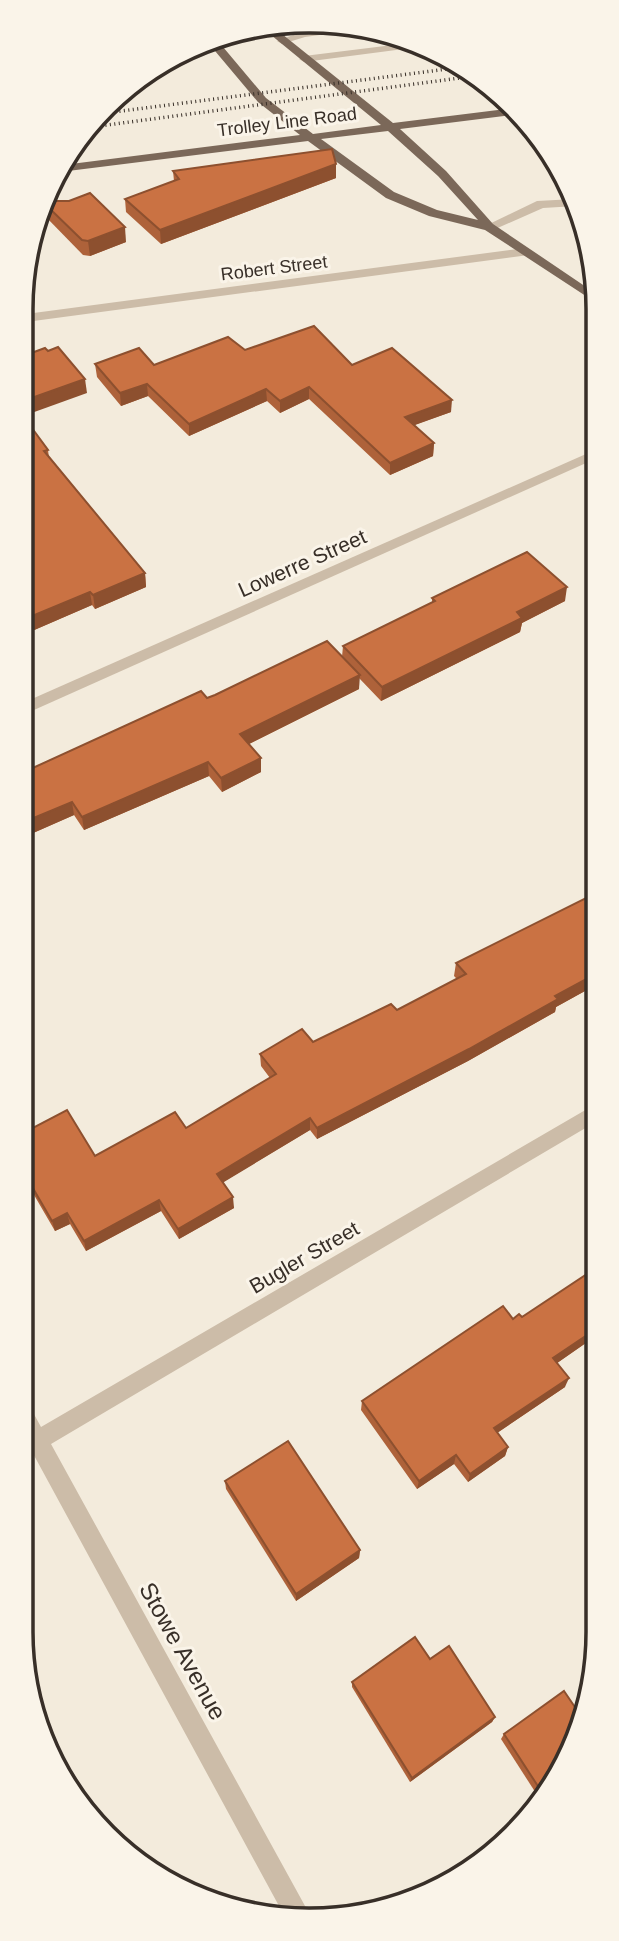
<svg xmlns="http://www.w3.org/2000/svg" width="619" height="1941" viewBox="0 0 619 1941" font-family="Helvetica,sans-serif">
	<rect width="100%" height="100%" fill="#f3ebdc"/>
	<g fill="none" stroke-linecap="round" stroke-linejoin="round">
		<!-- minor -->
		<g fill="#ccbca8" fill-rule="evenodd">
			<path d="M341,27L370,28L305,37L282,44L277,41L304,31Z"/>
			<path d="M409,43L419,47L304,62L299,59L304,56Z"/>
			<path d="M574,199L576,206L543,208L493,230L483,227L537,201Z"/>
			<path d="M525,248L531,252L529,255L26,322V314Z"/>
			<path d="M595,450V459L25,714V702Z"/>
			<path d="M594,1105V1123L51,1444L310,1915L285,1917L30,1448L22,1432V1402L29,1405L41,1427Z"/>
		</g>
		<!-- major -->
		<path fill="#7b6859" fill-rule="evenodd" d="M260,26H272L393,123L515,108L519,114L400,129L446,171L493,224L595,293V302L485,230L429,216L386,198L308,141L60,172L63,165L300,135L258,102L210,45L218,41L266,98L313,134L381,125ZM388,131L438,176L478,220L437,210L394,192L321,139Z"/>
		<!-- rail -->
		<g stroke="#382f28" stroke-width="3.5" stroke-dasharray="1 3.5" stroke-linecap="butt">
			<path d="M106,113L463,67"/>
			<path d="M92,127L475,76"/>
		</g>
	</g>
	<!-- wall -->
	<g fill="#ae623a">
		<path d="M336,164V178L161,244L126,212L125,199L174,181L173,171Z"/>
		<path d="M48,201L126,242L90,256L83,255L44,215V212Z"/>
		<path d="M245,350L352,365L451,412L414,425L434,443L433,456L390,475L309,399L280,413L267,401L189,436L148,396L121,406L97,377L95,364L154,365Z"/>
		<path d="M26,420L48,450L49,458L145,573L146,587L95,609L92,605L25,634Z"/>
		<path d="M432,598L565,601L522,623L520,632L381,701L359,678V689L249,744L261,758V772L222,792L209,776L84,830L74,815L24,837L207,698L342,657L343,646L432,603Z"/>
		<path d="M594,895V986L556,1007L555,1012L468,1061L317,1139L310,1130L223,1182L234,1208L179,1239L161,1211L86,1251L70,1224L55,1231L23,1176V1133L95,1156L186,1128L270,1078L261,1066L260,1054L313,1042L397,1010L457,979L454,976L456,963Z"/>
		<path d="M593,1270V1338L557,1363L565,1387L497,1433L508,1447L505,1456L468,1482L454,1464L417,1489L361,1410L362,1401L513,1319L522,1317Z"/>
		<path d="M225,1481L360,1550L359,1558L296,1601L226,1489Z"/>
		<path d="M430,1659L495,1717L492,1722L410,1782L352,1687V1682Z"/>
		<path d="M504,1734L550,1791L541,1801L501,1739Z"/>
	</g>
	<!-- shaded-wall -->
	<g fill="#8d502f">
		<path d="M336,164V178L161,244L160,230Z"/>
		<path d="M125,227L126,242L90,256L88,241Z"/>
		<path d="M85,379L87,393L26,415V400Z"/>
		<path d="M147,384L148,396L121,406L120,393Z"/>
		<path d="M309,387V399L280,413V401Z"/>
		<path d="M266,389L267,401L189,436V424Z"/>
		<path d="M452,400L451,412L404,429L405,417Z"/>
		<path d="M434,443L433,456L390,475V463Z"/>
		<path d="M145,573L146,587L95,609L93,595Z"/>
		<path d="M567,587L565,601L522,623L520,632L381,701L382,687L517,612Z"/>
		<path d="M90,592L92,605L25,634V619Z"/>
		<path d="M360,675L359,689L241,748L240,734Z"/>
		<path d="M261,758V772L222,792L221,778Z"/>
		<path d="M208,762L209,776L84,830L82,817Z"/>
		<path d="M72,802L74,815L24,837V822Z"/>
		<path d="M594,975V986L556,1007L555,1012L468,1061L317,1139V1128Z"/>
		<path d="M310,1118V1130L219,1185L217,1174Z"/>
		<path d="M233,1197L234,1208L179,1239L178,1229Z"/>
		<path d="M159,1200L161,1211L86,1251L84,1241Z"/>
		<path d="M67,1213L70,1224L55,1231L52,1221Z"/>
		<path d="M593,1331V1338L550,1368L553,1358Z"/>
		<path d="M569,1378L565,1387L491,1437L494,1428Z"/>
		<path d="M508,1447L505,1456L468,1482L470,1474Z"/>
		<path d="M456,1455L454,1464L417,1489L419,1481Z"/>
		<path d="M360,1550L359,1558L296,1601V1594Z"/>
		<path d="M495,1717L492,1722L410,1782L412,1778Z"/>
		<path d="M44,1737L48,1742L68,1782L60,1770Z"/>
	</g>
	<!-- building -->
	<g fill="#ca7243" stroke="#8d502f" stroke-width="2">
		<path d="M332,149L336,164L160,230L125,199L179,179L173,171Z"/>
		<path d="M90,193L125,227L88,241L82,240L46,205L48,201H69Z"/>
		<path d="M314,326L352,365L392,348L452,400L405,417L434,443L390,463L309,387L280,401L266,389L189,424L147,384L120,393L95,364L139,348L154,365L228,337L245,350Z"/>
		<path d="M58,347L85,379L26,400V355L45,348L48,351Z"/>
		<path d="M26,420L48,450L44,451L145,573L93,595L90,592L25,619Z"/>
		<path d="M527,552L567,587L517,612L522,618L382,687L343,646L435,601L432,598Z"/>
		<path d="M327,641L360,675L240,734L261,758L221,778L208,762L82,817L72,802L24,822V772L201,691L207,698L215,695Z"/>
		<path d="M594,894V975L555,996L558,999L469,1049L317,1128L310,1118L217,1174L233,1197L178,1229L159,1200L84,1241L67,1213L52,1221L23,1171V1133L67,1110L95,1156L175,1112L186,1128L276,1074L260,1054L302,1029L313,1042L391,1004L397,1010L466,974L456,963Z"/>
		<path d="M593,1270V1331L553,1358L569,1378L494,1428L508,1447L470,1474L456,1455L419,1481L362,1401L503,1306L513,1319L519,1314L522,1317Z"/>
		<path d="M288,1441L360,1550L296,1594L225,1481Z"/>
		<path d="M415,1637L430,1659L449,1646L495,1717L412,1778L352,1682Z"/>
		<path d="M564,1691L581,1716L550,1791L545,1797L504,1734Z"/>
		<path d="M44,1737L60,1770L43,1742L42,1738Z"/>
	</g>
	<g text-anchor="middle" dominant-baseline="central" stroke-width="6" stroke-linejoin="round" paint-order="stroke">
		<!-- far-street labels -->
		<g font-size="18" fill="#382f28" stroke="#faf4e9">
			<text transform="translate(287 122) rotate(-7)">Trolley Line Road</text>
			<text transform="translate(274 268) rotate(-7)">Robert Street</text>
		</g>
		<!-- street labels -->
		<g font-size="21" fill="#382f28" stroke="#faf4e9">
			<text transform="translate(302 563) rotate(-24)">Lowerre Street</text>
			<text transform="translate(304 1257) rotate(-30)">Bugler Street</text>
		</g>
		<!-- near-street labels -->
		<g font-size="24" fill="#382f28" stroke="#faf4e9">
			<text transform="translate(183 1651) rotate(61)">Stowe Avenue</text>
		</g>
	</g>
	<!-- crop -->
	<path d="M0 0H619V1941H0ZM309 33H310A276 276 0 0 1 586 309V1632A276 276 0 0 1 310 1908H309A276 276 0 0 1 33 1632V309A276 276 0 0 1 309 33Z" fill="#faf4e9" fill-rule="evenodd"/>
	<path fill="none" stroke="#382f28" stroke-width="3.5" d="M309 33H310A276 276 0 0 1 586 309V1632A276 276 0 0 1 310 1908H309A276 276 0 0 1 33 1632V309A276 276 0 0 1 309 33Z"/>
</svg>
